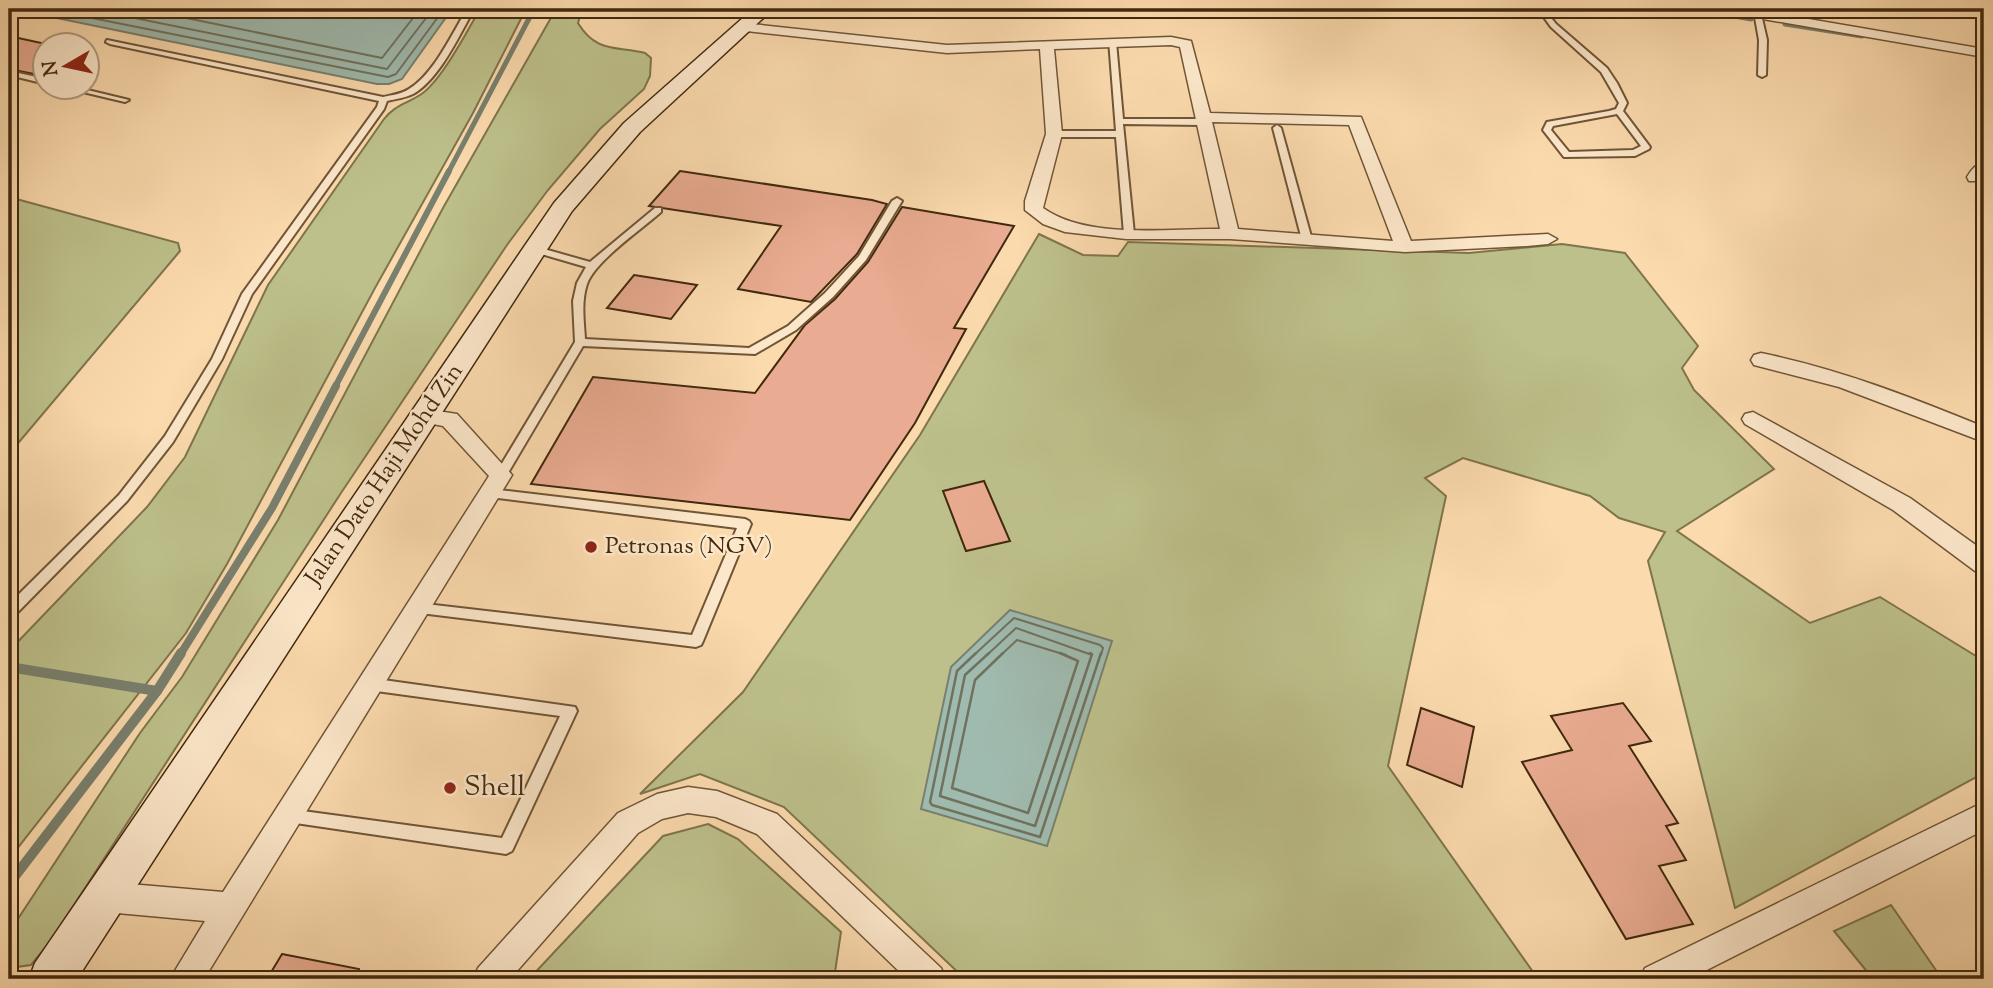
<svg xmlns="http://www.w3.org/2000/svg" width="1993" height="988" viewBox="0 0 1993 988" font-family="'Sorts Mill Goudy',serif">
	<rect width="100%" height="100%" fill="#fbdaad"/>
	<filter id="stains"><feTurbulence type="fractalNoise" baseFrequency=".00286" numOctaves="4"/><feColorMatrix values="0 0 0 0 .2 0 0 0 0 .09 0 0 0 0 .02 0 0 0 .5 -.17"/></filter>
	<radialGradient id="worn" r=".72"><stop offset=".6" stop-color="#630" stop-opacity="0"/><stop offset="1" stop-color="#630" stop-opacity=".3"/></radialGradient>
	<!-- green -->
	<g fill="#bdc08b" stroke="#7f744c" stroke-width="2">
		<path d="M480,9H526L473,113L375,288L227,564L186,633L9,859V651L147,507L185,457L268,285L384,119C395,105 406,104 420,95C441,82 467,31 480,9Z"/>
		<path d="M556,9H582L578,23C596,53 616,46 645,53L651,58L650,76L644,89L600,129L548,190L507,245L341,493L50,942L31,965L9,968L10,931L140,733L182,677L278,520L443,208Z"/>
		<path d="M9,197L178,243L180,251L9,454Z"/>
		<path d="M1039,234L1083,255L1118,256L1128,242L1469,253L1562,244L1625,253L1698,346L1682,368L1694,390L1774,469L1677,531L1810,623L1880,597L1984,661V773L1735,908L1648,561L1665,532L1619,518L1590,496L1463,458L1425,478L1446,496L1388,766L1538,979H965L784,807L700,774L640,794L743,692L920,435Z"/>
		<path d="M708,824L738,839L841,932L834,979H529L663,836Z"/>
		<path d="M1891,905L1942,979H1873L1834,931Z"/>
	</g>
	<!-- water -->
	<g fill="#9fbaae" stroke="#79806e" stroke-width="2">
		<path d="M13,9H452L402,79L389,84H377Z"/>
		<path d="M1010,610L1112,641L1047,846L921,809L951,667Z"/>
	</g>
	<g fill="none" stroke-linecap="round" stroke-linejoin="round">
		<!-- shore-far1 -->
		<g stroke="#70725e" stroke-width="2">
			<path d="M47,9L388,77L396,74L444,9"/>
			<path d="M90,9L387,69L433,9"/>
			<path d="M142,9L382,58L420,9"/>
			<path d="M974,655L1014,618L1100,645L1103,648L1101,655"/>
			<path d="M987,655L1016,628L1092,655"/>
			<path d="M1001,655L1017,640L1066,655"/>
		</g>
		<!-- shore -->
		<g stroke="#70725e" stroke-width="2.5">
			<path d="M976,653L957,671L930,802L932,805L1040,837L1101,653"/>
			<path d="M989,653L965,675L940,796L1035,826L1092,654L1090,653"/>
			<path d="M1003,653L975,680L952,788L1028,813L1078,661L1060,653"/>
		</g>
		<!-- stream-far3 -->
		<g stroke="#79806e" stroke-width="5">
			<path d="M1696,9L1751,19"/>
			<path d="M1785,24L1862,36"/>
			<path d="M448,173L534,9"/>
		</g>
		<!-- stream-far2 -->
		<path stroke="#79806e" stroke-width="6" d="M335,387L449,171"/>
		<!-- stream-far1 -->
		<path stroke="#79806e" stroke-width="8" d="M180,655L272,508L336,386"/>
		<!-- stream -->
		<g stroke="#79806e" stroke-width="10">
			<path d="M9,667L157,691"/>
			<path d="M9,884L157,691L181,653"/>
		</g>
	</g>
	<!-- building -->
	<g fill="#e9ab91" stroke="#41290e" stroke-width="2">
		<path d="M9,36L46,44V72L39,75L9,69Z"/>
		<path d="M680,171L872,200L887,204L857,254L811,302L738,289L781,226L649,206Z"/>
		<path d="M902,207L1014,226L954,328L966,329L915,423L850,520L531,484L593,377L755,393L805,325L835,299L868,262Z"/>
		<path d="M634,275L697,285L671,319L607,308Z"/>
		<path d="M984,481L1010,541L966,551L943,491Z"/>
		<path d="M1623,703L1651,741L1629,746L1678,823L1666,826L1686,860L1659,866L1693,924L1626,939L1522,762L1572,750L1551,716Z"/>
		<path d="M1421,708L1474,727L1462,787L1407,765Z"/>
		<path d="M282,954L359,969L358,979H267Z"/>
	</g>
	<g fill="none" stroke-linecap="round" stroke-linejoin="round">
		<!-- service casing -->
		<g stroke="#705536" stroke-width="4">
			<g id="service">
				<path d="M467,9H474C460,34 439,80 413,94C405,98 395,99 387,101L384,109L252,294L222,359L173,442L127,501L14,616L9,617V604L119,495L165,436L212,359L242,294L377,107L379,101L110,44L106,42L107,40L383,97C392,95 402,94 409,89C434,74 452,34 467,9Z"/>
				<path d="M885,9H908C903,13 890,13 885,9Z"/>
				<path d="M1538,9H1544L1556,24L1607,68L1617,83L1627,103L1623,111L1650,147L1649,149L1635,156L1564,157L1543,130L1547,122L1609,111L1616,109L1619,103L1601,72L1551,27ZM1617,114L1641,146L1633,150L1569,152L1551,130L1553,126Z"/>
				<path d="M1754,12L1761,14L1767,40L1766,75L1762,77L1758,75L1759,40Z"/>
				<path d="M1109,40L1116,42L1123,119H1202L1206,122L1202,125L1123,124L1134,234L1129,237L1124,234L1116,137H1054L1050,134L1054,131H1116Z"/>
				<path d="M9,71L46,79V84L9,75Z"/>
				<path d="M66,88H79L129,100L125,102Z"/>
				<path d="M1277,125L1281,128L1312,240L1310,242L1307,243L1302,240L1273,128Z"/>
				<path d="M897,198L902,201L866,260L833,297L796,330L755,354L583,346L505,478H497L495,475L575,342L573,301L577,283L586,267L531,251V247H537L590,262L655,208H661V212C642,229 595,261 587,284C581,302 584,321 585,339L749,348L788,326L825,293L859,256L892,201Z"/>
				<path d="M490,489L745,519L749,521L751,524L703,641L701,645L696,647L412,612L410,608L412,604L417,603L692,635L737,528L490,497L484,493Z"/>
				<path d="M369,678L575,707L577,711L512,851L506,854L282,821L280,816L282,811L288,809L502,838L560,716L369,690L364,688L362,684L364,680Z"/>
			</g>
		</g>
		<!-- minor casing -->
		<g stroke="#705536" stroke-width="3">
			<g id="minor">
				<path d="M1721,9H1750L1984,49V57L1728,13Z"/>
				<path d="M742,23L947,45L1171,37L1191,41L1210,113L1361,117L1411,241L1548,234L1557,239L1548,244L1527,246L1405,252L1230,239H1126L1065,232L1043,224L1025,210V201L1046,134L1040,49L947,53L737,30V24ZM1171,45L1180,47L1220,229C1167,228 1088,240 1043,208L1062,134L1054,49ZM1212,122L1349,125L1393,241L1238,229Z"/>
				<path d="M1984,162V177L1981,181H1969L1967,177C1971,170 1976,164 1984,162Z"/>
				<path d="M1761,353C1839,369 1911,397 1984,427V442L1839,387L1754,365L1751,360L1754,355Z"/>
				<path d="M425,409L457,414L512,475L204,979H170L205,921L106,912L95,908L91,897L95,886L106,882L223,892L489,476L443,426L417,421L414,416L417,411Z"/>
				<path d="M1753,412L1910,498L1984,551V573L1975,571L1893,510L1745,424L1742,419L1745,414Z"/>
				<path d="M688,787L717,791L777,814L941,968L946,979H907L757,834L716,817L688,813L662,819L638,833L510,979H473L478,968L618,813L657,794Z"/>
				<path d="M1984,802V830L1689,979H1640L1645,968Z"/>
			</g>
		</g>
		<!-- secondary casing -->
		<g stroke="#41290e" stroke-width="3">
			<path id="secondary" d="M753,9H773L640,132L572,211L77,979H29L35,963L554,203L624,123Z"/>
		</g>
		<!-- service -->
		<use href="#service" fill="#fce7ca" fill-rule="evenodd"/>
		<!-- minor -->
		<use href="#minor" fill="#fce7ca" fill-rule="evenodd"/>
		<!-- secondary -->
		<use href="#secondary" fill="#fce7ca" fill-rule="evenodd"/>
	</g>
	<!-- markers -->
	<g fill="#8f2418" stroke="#fce7ca" stroke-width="2.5">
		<circle cx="591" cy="547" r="7"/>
		<circle cx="450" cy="788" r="7"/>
	</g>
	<g text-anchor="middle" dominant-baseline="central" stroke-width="5" stroke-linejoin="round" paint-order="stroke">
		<!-- street labels -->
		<g font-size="24" fill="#41290e" stroke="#fce7ca">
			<text transform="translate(385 475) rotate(-56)">Jalan Dato Haji Mohd Zin</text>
		</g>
		<!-- poi labels -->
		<g font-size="24" fill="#41290e" stroke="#fce7ca" text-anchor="start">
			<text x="605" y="547">Petronas (NGV)</text>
		</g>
		<!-- near-poi labels -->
		<g font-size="28" fill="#41290e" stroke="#fce7ca" text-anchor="start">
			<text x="464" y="788">Shell</text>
		</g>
	</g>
	<!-- margin -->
	<rect width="1993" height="988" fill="none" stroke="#fbdaad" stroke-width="35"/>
	<rect x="10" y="10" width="1972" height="967" fill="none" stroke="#41290e" stroke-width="3.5"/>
	<rect x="18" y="18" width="1958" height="953" fill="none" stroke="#41290e" stroke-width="2"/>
	<!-- north arrow -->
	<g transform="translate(66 66) rotate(261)"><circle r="33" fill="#fce7ca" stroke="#b19b7f" stroke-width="2"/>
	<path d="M0-5L12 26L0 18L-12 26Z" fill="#8f2418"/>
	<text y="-10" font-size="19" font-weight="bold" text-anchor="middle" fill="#41290e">N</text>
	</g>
	<rect width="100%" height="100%" filter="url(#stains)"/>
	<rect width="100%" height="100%" fill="url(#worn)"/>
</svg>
